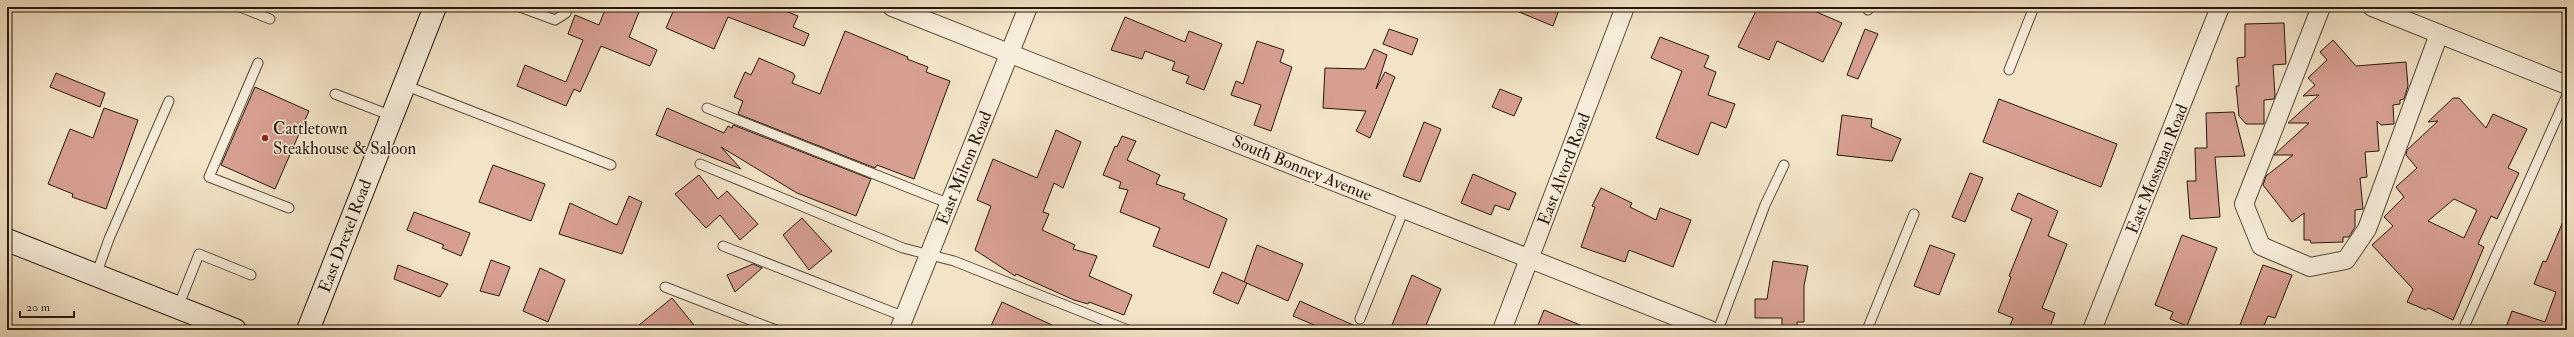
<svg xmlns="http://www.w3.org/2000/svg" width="2574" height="337" viewBox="0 0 2574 337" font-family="'IM FELL Double Pica',serif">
	<rect width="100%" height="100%" fill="#f3e4c7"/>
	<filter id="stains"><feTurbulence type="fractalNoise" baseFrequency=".005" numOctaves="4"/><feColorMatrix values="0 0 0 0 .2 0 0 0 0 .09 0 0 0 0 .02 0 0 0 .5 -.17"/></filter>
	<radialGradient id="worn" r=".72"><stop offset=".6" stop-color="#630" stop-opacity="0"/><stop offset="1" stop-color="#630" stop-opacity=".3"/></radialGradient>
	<!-- building -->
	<g fill="#d79f92" stroke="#26190d" fill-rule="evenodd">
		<path d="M606,7H641L629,37L657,50L650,66L601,46L580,92L574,89L566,106L517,86L525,65L566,82L583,40L568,34L575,15L599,25Z"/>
		<path d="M675,7H775L798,16L793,27L809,34L804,46L728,17L714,49L666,28Z"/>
		<path d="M1507,7H1560L1553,26Z"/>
		<path d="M1758,7H1805L1842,23L1823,62L1777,41L1769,60L1738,47Z"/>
		<path d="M1125,17L1185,42L1189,31L1222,44L1204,90L1186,83L1189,76L1172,70L1175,62L1145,51L1142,59L1111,50Z"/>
		<path d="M2284,23L2286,64L2273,65L2275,95L2274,99L2264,100V124H2246L2239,116L2236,86H2239L2237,58L2245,57V24Z"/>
		<path d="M1389,29L1418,39L1412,55L1383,44Z"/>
		<path d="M1865,29L1878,34L1858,79L1847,75Z"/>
		<path d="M845,31L908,57L907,59L928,67L926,72L950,81L914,179L877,165L875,168L738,114L743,101L734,97L745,72L751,75L759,58L793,73L795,76L792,83L820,94Z"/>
		<path d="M1660,37L1709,56L1704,67L1716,72L1708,95L1735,104L1726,128L1711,122L1698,155L1656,138L1682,71L1651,58Z"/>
		<path d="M2333,40L2356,66L2406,62L2408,86L2404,99L2400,100V104L2393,105L2394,124L2381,125L2377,121L2379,151L2365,152L2367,177L2360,178L2363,209L2355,210V227L2349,237H2343V242L2311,243L2310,240H2304V213L2292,222L2263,185L2266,176L2293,155H2274L2309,123H2288L2319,95L2303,96L2315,85L2308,78L2327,60L2320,52Z"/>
		<path d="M1257,41L1284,50L1280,62L1292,67L1271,131L1254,125L1261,105L1231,95L1236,81L1243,84Z"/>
		<path d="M1374,49L1387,55L1376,89L1385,72L1395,77L1370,138L1356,131L1366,111L1323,108L1325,68L1365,69Z"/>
		<path d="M56,73L105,93L100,107L50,87Z"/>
		<path d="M255,87L309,111L275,189L221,165Z"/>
		<path d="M1500,89L1522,98L1514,116L1492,107Z"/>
		<path d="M2453,98H2459L2486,128L2493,114L2527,129L2508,168L2519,173L2497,219L2491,216L2478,244L2484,247L2453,320L2428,308L2426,310L2407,302L2413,289L2372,245L2393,226L2384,217L2404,197L2396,187L2417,168L2406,155L2407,150L2438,121L2428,122ZM2454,199L2477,210L2464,238L2428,221Z"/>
		<path d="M1999,99L2117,144L2101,187L1983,142Z"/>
		<path d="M104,108L138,120L106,209L72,197L73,194L48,184L70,129L93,138Z"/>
		<path d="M667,108L724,133L728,126L732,128L733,125L871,179L856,216L797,193L721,147L741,169L656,135Z"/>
		<path d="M2234,112L2245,156L2215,157L2220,217L2190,219L2187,181H2196L2195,148H2207L2206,113Z"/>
		<path d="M1842,115L1872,119L1871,127L1901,139L1892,161L1837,155Z"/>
		<path d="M1424,122L1441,129L1420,182L1403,176Z"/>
		<path d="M1056,130L1081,142L1063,188L1054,183L1043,212L1049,214L1042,230L1075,245L1073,249L1097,256L1089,276L1132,295L1124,315L1089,302L1088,304L1074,300L1016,274L1015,276L975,250L991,206L977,200L993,159L1037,178Z"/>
		<path d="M1122,136L1136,141L1127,160L1160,175L1156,184L1185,194L1183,199L1227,219L1209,268L1153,246L1160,228L1120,212L1128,190L1119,188L1121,182L1103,175L1115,146L1117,147Z"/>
		<path d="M493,165L545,184L531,221L479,202Z"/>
		<path d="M1970,173L1983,178L1965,222L1952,217Z"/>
		<path d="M1473,174L1516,193L1509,210L1495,205L1491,215L1461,203Z"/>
		<path d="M699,175L718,199L727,191L758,224L740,240L720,215L706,228L675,194Z"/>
		<path d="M1601,188L1632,203L1630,207L1656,220L1660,208L1691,220L1673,267L1629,250L1625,262L1581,247L1595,207L1592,206Z"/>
		<path d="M2018,193L2058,211L2048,236L2067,244L2042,308L2055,313L2049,330H2008L2013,318L1998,312L2011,277L2009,276L2032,219L2011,210Z"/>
		<path d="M629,196L642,202L622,254L559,234L570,203L617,225Z"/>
		<path d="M414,212L470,233L461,256L442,248L444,245L407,230Z"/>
		<path d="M2567,212V312L2562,330H2505L2512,311L2545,322L2556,292L2534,284L2543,261L2546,262Z"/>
		<path d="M802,218L832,251L809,270L783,235Z"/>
		<path d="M2182,235L2217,248L2187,326L2170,319L2173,312L2155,305Z"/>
		<path d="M1257,245L1303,264L1288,301L1244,282Z"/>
		<path d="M1930,245L1955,254L1939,295L1914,286Z"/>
		<path d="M491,260L510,267L499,296L480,291Z"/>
		<path d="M1773,261L1808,266L1804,286V322H1797V329H1782V318H1755V299H1767Z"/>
		<path d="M753,264L762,268L735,292L727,275Z"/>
		<path d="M398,265L448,284L440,297L394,279Z"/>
		<path d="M2263,265L2292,275L2275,318L2268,316L2262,330H2238Z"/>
		<path d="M540,268L565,280L548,322L523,311Z"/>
		<path d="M1222,272L1247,283L1238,304L1213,293Z"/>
		<path d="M1412,275L1441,289L1424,330H1390Z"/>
		<path d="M672,298L698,330H633Z"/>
		<path d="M1300,301L1364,330H1311L1314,325L1293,316Z"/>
		<path d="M1002,302L1063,330H989Z"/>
		<path d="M1544,310L1592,330H1536Z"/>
	</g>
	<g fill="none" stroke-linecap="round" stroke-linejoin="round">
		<!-- lane casing -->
		<g stroke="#594c3c" stroke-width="11">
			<g id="lane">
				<path d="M240,7L270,19"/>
				<path d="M520,7L555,20L566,13L568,7"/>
				<path d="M1867,7L1868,10"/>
				<path d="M258,63L209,177L289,208"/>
				<path d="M2009,70L2034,7"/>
				<path d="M404,85L611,165"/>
				<path d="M335,94L392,116"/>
				<path d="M707,108L950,204"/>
				<path d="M700,164L903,248L954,261L1128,330"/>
				<path d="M723,246L905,317"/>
				<path d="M96,275L109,239L169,101"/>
				<path d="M665,287L776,330"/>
				<path d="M178,307L199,254L251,275"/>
				<path d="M1360,319L1404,209"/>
				<path d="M2465,325L2567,95"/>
				<path d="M1718,330L1765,205L1784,165"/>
				<path d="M1867,330L1914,214"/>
			</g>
		</g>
		<!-- street casing -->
		<g stroke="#594c3c" stroke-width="20">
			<g id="street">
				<path d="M892,7L1710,330"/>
				<path d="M2321,7L2244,204L2261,246L2310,267L2346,260L2367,229L2439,34"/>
				<path d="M2372,7L2567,85"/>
				<path d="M899,330L1028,7"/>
				<path d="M1502,330L1625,7"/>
				<path d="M2092,330L2220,7"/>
			</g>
		</g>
		<!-- secondary casing -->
		<g stroke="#26190d" stroke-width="24">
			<g id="secondary">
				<path d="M7,240L235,330"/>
				<path d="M308,330L435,7"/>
			</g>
		</g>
		<!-- lane -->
		<use href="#lane" stroke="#f7eddb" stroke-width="9"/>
		<!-- street -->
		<use href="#street" stroke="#f7eddb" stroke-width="18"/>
		<!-- secondary -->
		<use href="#secondary" stroke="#f7eddb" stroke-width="22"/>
	</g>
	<!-- markers -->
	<circle fill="#8f2418" stroke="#f7eddb" stroke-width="1.5" cx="265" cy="138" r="4"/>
	<g text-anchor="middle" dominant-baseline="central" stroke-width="3" stroke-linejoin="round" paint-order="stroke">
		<!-- poi labels -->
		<g font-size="17" fill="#26190d" stroke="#f7eddb" text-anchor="start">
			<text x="273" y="128">Cattletown<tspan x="273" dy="20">Steakhouse &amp; Saloon</tspan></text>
		</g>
		<!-- street labels -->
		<g font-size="17" fill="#26190d" stroke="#f7eddb">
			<text transform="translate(964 168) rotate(-68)">East Milton Road</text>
			<text transform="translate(1302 168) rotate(22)">South Bonney Avenue</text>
			<text transform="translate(1564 169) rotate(-69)">East Alvord Road</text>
			<text transform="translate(2157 169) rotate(-68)">East Mossman Road</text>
			<text transform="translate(345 236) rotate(-69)">East Drexel Road</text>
		</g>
	</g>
	<!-- margin -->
	<rect width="2574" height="337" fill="none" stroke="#f3e4c7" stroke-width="24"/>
	<rect x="8" y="8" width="2558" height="321" fill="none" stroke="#26190d" stroke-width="2"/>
	<rect x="12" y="12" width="2550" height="313" fill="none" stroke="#26190d"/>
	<!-- scale -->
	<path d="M20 311v6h54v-6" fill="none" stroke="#26190d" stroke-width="2"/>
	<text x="26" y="311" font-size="12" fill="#26190d" stroke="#f7eddb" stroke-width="3" paint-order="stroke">20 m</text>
	<rect width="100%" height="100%" filter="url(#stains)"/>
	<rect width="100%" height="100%" fill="url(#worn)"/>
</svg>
